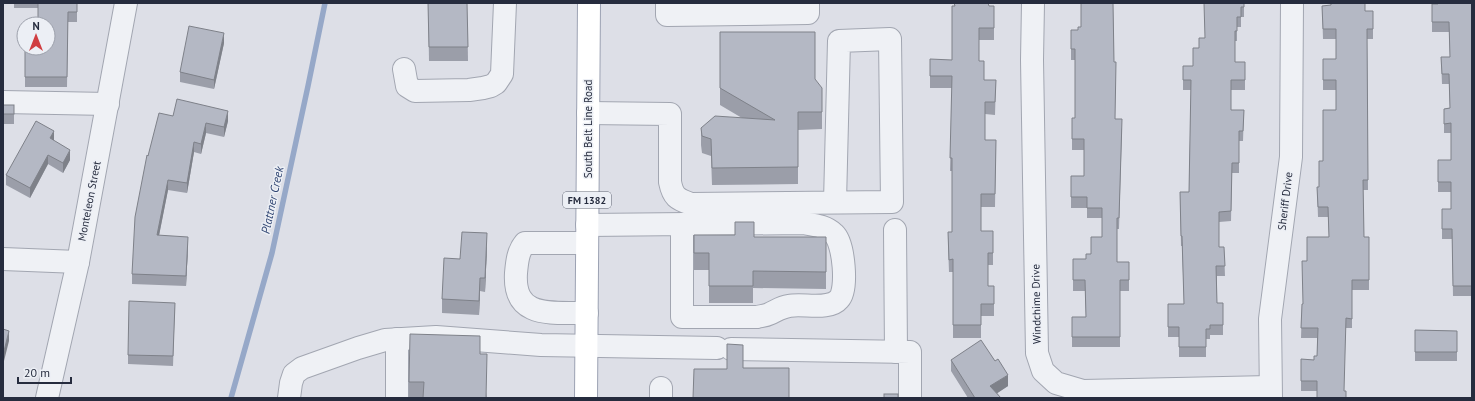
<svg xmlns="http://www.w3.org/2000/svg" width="1475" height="401" viewBox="0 0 1475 401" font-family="'PT Sans',sans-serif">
	<rect width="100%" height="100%" fill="#dddfe7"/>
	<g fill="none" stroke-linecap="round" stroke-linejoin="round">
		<!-- stream -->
		<path stroke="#96a8c8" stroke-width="5.5" d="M231,398L272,253L308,86L325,3"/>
		<!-- minor casing -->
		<g stroke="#a2a6b1" stroke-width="24">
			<g id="minor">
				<path d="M667,3V15L808,13V3"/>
				<path d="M1033,3L1032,60L1037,353L1043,371L1056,383L1083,391L1270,387"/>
				<path d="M404,69L407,86L415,91L469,90L483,88L491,86L496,83L502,74L505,3"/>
				<path d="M3,102L108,104"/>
				<path d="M588,113L670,114V182C673,197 677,199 691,204L892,202L890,39L839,41L835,202"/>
				<path d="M587,225L803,223C815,225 826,226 834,234C844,243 848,290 839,299C829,311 803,303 789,306C781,307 776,311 769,314C765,316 761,316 757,317H682V224"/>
				<path d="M895,230L896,352"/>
				<path d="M3,259L78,262"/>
				<path d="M587,313C553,312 513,320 516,273C517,262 518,251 525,243H587"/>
				<path d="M731,349L910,352V398"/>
				<path d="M661,388V398"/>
				<path d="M47,398L78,262L126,3"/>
				<path d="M289,398L291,383L294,374L302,368L358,348L385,340L436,337L541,345L717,348"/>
				<path d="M397,398V339"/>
				<path d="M1271,398L1270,319L1291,157L1292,3"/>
			</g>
		</g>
		<!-- major casing -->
		<g stroke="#9ca2b3" stroke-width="24">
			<path id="major" d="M586,398L589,3"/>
		</g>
		<!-- minor -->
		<use href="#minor" stroke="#eff1f5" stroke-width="22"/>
		<!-- major -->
		<use href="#major" stroke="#fff" stroke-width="22"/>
	</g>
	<!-- wall -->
	<g fill="#9b9ea9">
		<path d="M14,3H77V22H68L67,87H25V51H33L48,48L38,8H14Z"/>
		<path d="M428,3H467L468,61H429Z"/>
		<path d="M1071,3H1113L1114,62L1115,119L1122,129L1119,229H1117V262H1129V291H1120V347H1072V317H1086L1085,291H1073V259H1086L1091,254L1102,237V218H1087V208H1071V176H1084V150H1072V118H1075V60H1071V30H1078L1081,27V3Z"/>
		<path d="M1244,3V17H1241V27H1237V41H1235V62H1245V90H1231V110H1244L1243,141H1239V173H1232L1231,221L1219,222V247H1224L1225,276H1217V303H1223V335H1210V339H1206V357H1179V337H1168V304H1184L1182,246H1181L1180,192H1189L1191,90H1183V66H1193L1199,48L1205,38Z"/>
		<path d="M1472,3V296H1453L1452,239H1442V209H1451V192H1438V160H1451V133H1444V109L1450,108L1449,84H1442L1441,57H1450L1449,32H1432V4Z"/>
		<path d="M989,6H994V40H979V61L984,80H996L995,115L985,114V140H996L995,207H981V231H993V265H988V286H994V316H981V338H953V272H949L948,244V232H952V171H950L952,88H930V76L952,60Z"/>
		<path d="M1322,6L1365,11H1373V39H1367L1368,190H1363L1364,237H1369V290H1352V328H1346L1317,391H1301V359L1314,360L1317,356V338H1301L1302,304H1303L1329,237L1328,217H1318L1317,187H1319L1323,161L1336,110V90H1323V59H1336V39H1323Z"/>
		<path d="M720,32L815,79L822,112V129L798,130V184L712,185L711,156L702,153L701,145V128L742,118L720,105Z"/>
		<path d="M224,43L214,89L180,82V72Z"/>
		<rect x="3" y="105" width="11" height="19"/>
		<path d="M173,116L228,121L224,137L206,133L201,154L194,152L187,193L168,190L159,236L188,247L186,286L132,284V274L148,156Z"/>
		<path d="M54,141L70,160L63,173L48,164L30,198L6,185V175Z"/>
		<path d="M694,235L754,237H826V289L753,288V303H709V270H694Z"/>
		<path d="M487,247L485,292L480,291L479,315L442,313V299L460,259Z"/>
		<path d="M175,303L173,366L128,364V355Z"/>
		<path d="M1415,330L1457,331V361H1415Z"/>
		<path d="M480,354L487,398H409V382Z"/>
		<path d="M951,360L1008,386L997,393L1001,398H968L951,371Z"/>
	</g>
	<!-- shaded-wall -->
	<g fill="#7e8189">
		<path d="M224,33V43L214,89V80Z"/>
		<path d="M228,111V121L224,137V127Z"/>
		<path d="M206,123V133L201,154V144Z"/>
		<path d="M54,131V141L50,138Z"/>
		<path d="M194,142V152L187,193V183Z"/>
		<path d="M70,150V160L63,173V163Z"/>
		<path d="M48,155V164L30,198V188Z"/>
		<path d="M168,180V190L157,245V235Z"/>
		<path d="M487,233V247L485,292V278Z"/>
		<path d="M188,237V247L186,286V276Z"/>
		<path d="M480,278V291L479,315V301Z"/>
		<path d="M9,331V341L3,365V355Z"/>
		<path d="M1008,375V386L990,398V386Z"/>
	</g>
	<!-- building -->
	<g fill="#b4b8c4" stroke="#7e8189">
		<path d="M38,3H77V12H68L67,77H25V51H33L34,48H48V24H38Z"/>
		<path d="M428,3H467L468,47H429Z"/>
		<path d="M954,3H988L989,6H994V28H979V61H984V80H996L995,102H985V140H996L995,194H981V231H993V253H988V286H994V304H981V325H953V259L949,260L948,232H952V158H950L952,76H930V59L952,60V6H955Z"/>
		<path d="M1081,3H1113L1114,62H1116L1115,119H1122L1119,218H1117V262H1129V280H1120V337H1072V317H1086L1085,280H1073V259H1086V254H1091V237H1102V208H1087V197H1071V176H1084V139H1072V118H1075V49H1071V30H1078V27H1081Z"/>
		<path d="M1204,3H1244V7H1241V17H1237V31H1235V62H1245V80H1231V110H1244L1243,131H1239V163H1232L1231,211L1219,212V247H1224L1225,266H1216L1217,303H1223V325H1210V329H1206V347H1179V327H1168V304H1184L1182,236H1181L1180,192H1189L1191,80H1183V66H1193V48H1199V38H1205Z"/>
		<path d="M1331,3H1365V11H1373V29H1367L1368,180H1363L1364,237H1369V280H1352V319L1346,318L1344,391H1346V398H1317V381H1301V359L1314,360V356H1317L1318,328H1301L1302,304H1303L1302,261H1307V237H1329L1328,207H1318L1317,187H1319V161H1323V110H1336V80H1323V59H1336V29H1323L1322,6L1331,5Z"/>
		<path d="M1438,3H1472V286H1453L1452,229H1442V209H1451V182H1438V160H1451V123L1444,124V109L1450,108L1449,74H1442L1441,57H1450L1449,22H1432V4H1438Z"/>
		<path d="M189,26L224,33L214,80L180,72Z"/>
		<path d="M720,32H815V79L822,88V112H798V167L712,168L711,139L702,136L701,128L715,116L775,120L720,88Z"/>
		<path d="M177,99L228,111L224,127L206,123L201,144L194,142L187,183L168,180L157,235L188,237L186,276L132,274L135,217L147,155L148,156L159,113L173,116Z"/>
		<rect x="3" y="105" width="11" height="9"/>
		<path d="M36,121L54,131L50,138L70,150L63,163L48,155L30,188L6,175Z"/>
		<path d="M735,222H754V237H826V272L753,271V286H709V253H694V235H735Z"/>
		<path d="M462,232L487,233L485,278H480L479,301L442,299L444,258L460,259Z"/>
		<path d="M129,301L175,303L173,356L128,355Z"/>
		<path d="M3,329L9,331L3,355Z"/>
		<path d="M1415,330L1457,331V352H1415Z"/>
		<path d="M410,334L480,336V354H487L486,398H423L424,382H409Z"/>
		<path d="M981,340L995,361L998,359L1008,375L990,386L1001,398H975L951,360Z"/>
		<path d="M727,344L743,345V368H789V398H693L694,369H727Z"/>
		<rect x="884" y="394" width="14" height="4"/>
	</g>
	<g text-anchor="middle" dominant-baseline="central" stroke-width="3" stroke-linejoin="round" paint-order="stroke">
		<!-- shield labels -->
		<rect fill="#eceff5" stroke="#616675" stroke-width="1" x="563" y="192" width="48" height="16" rx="3"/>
		<g font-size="10" font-weight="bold" fill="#262c3e">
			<text x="587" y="200">FM 1382</text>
		</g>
		<!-- street labels -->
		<g font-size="11" fill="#262c3e" stroke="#eceff5">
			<text transform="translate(588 129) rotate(-90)">South Belt Line Road</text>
			<text transform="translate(89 201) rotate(-79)">Monteleon Street</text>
			<text transform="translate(1285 201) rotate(-83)">Sheriff Drive</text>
			<text transform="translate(1036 304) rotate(-91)">Windchime Drive</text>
		</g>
		<!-- water labels -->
		<g font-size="12" font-style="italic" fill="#304572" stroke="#eceff5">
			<text transform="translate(272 200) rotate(-78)">Plattner Creek</text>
		</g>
	</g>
	<!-- border -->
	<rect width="1475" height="401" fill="none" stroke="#262c3e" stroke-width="8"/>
	<!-- north arrow -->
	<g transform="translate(36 36)"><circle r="19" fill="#eceff5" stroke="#9da1ac"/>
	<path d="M0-3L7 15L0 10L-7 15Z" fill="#d03e41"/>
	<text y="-6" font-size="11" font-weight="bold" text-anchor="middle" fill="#262c3e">N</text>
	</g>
	<!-- scale -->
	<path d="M18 377v6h53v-6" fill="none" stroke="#262c3e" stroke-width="2"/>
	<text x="24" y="377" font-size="12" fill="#262c3e" stroke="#eceff5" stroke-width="3" paint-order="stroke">20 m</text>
</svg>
